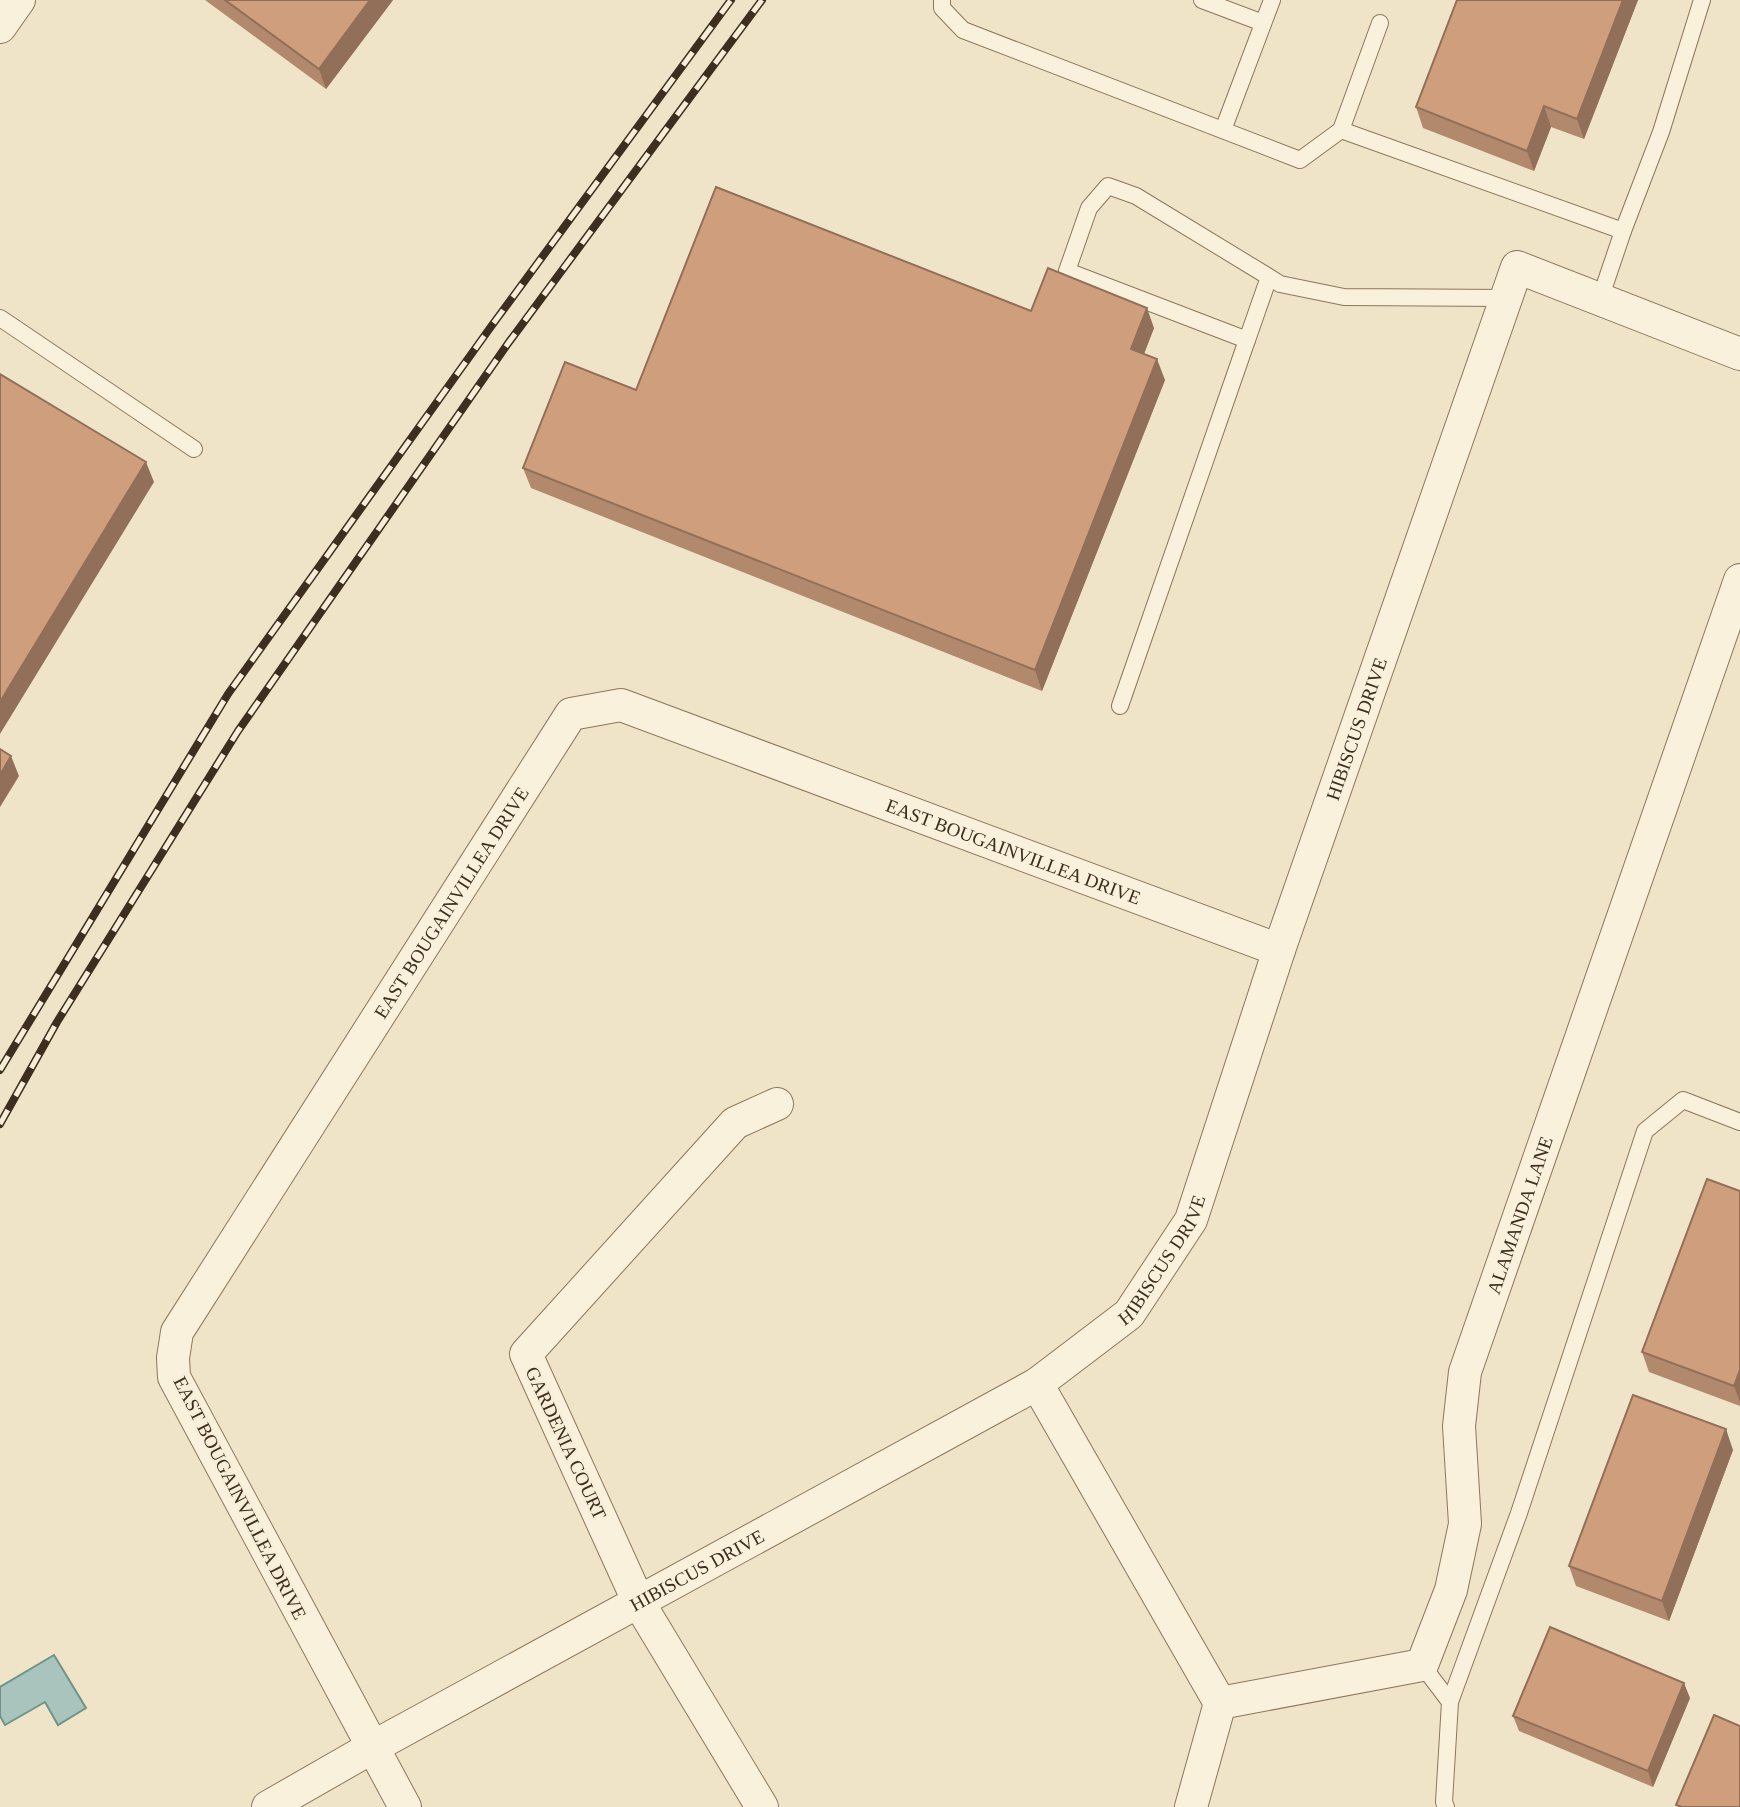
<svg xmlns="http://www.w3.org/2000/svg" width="1740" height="1807" viewBox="0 0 1740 1807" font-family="Georgia,serif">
	<rect width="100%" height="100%" fill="#f0e4c8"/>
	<!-- water -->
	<path fill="#a9c4bc" stroke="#6f938a" stroke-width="2" d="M54,1655L86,1708L58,1725L45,1702L5,1725L0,1716V1687Z"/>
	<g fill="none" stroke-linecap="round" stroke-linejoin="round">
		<!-- lane casing -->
		<g stroke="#8d765c" stroke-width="18">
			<g id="lane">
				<path d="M942,0V8L963,30L1300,160L1341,130L1623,231L1600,299"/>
				<path d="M1202,0L1263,23"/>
				<path d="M1223,130L1272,0"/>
				<path d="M1341,130L1380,23"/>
				<path d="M1623,231L1661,132L1702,0"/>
				<path d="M1269,277L1247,340L1067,271L1089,208L1108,186L1136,196L1269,277L1280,284L1344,297L1507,298"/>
				<path d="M0,318L194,449"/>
				<path d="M1120,706L1247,340"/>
				<path d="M1422,1665L1450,1702L1444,1802L1446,1807"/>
				<path d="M1450,1702L1519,1513L1645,1131L1683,1100L1740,1122"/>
			</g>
		</g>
		<!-- street casing -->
		<g stroke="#8d765c" stroke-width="34">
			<g id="street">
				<path d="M0,27L19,0"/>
				<path d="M1037,1384L1220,1703L1191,1807"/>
				<path id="s1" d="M1220,1703L1422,1665L1451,1590L1465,1524L1459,1426L1465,1372L1740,580"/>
				<path id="s2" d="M268,1807L371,1748L1037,1384L1129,1314L1191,1220L1279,950L1517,267L1740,354"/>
				<path id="s3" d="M405,1807L174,1377L173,1358L177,1332L571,714L621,705L1279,950"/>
				<path d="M762,1807L639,1603L526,1354L735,1123L777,1104"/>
			</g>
		</g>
		<!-- lane -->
		<use href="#lane" stroke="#faf1dc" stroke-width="16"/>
		<!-- street -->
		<use href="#street" stroke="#faf1dc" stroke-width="32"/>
		<!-- rail casing -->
		<g stroke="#3d2e20" stroke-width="8">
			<g id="rail">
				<path d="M0,1070L228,694L490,328L731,0"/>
				<path d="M0,1124L57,1022L238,731L509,342L762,0"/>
			</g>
		</g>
		<!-- rail -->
		<use href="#rail" stroke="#f7eed8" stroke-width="5" stroke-dasharray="16" stroke-linecap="butt"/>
	</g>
	<!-- wall -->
	<g fill="#b2896c">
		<path d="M205,0H393L326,89Z"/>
		<path d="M1457,0H1638L1584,139L1551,127L1534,171L1423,128L1416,107Z"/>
		<path d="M1031,311L1154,328L1144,354L1165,380L1042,691L531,488L523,468L636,390Z"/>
		<path d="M1740,1191V1406L1649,1372L1642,1352Z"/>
		<path d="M1733,1450L1669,1621L1576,1586L1569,1566Z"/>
		<path d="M1690,1698L1653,1787L1519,1731L1513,1716Z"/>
	</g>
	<!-- shaded-wall -->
	<g fill="#916f58">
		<path d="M370,0H393L326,89L319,69Z"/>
		<path d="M1623,0H1638L1584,139L1577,119Z"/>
		<path d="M1544,106L1551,127L1534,171L1527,151Z"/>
		<path d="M1147,308L1154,328L1138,369L1131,349Z"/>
		<path d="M1157,359L1165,380L1042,691L1035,670Z"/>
		<path d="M146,462L154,482L0,734V702Z"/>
		<path d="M11,756L19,776L0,807V775Z"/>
		<path d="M1740,1370V1402L1734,1386Z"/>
		<path d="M1726,1429L1733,1450L1669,1621L1662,1601Z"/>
		<path d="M1684,1683L1690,1698L1653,1787L1648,1771Z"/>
	</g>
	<!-- building -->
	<g fill="#cf9f7d" stroke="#916f58" stroke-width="2">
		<path d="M225,0H370L319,69Z"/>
		<path d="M1457,0H1623L1577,119L1544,106L1527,151L1416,107Z"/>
		<path d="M716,187L1031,311L1048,268L1147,308L1131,349L1157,359L1035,670L523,468L565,362L636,390Z"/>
		<path d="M0,374L146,462L0,702Z"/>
		<path d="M0,749L11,756L0,775Z"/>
		<path d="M1707,1179L1740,1191V1370L1734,1386L1642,1352Z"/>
		<path d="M1633,1395L1726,1429L1662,1601L1569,1566Z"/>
		<path d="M1550,1627L1684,1683L1648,1771L1513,1716Z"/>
		<path d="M1714,1715L1740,1726V1807H1682L1676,1805Z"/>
	</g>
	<g text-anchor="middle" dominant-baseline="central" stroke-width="5" stroke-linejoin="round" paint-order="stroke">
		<!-- street labels -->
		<g font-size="19" fill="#3d2e20" stroke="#f7eed8">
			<text stroke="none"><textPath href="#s2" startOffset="1624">HIBISCUS DRIVE</textPath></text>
			<text stroke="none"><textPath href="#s3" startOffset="1736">EAST BOUGAINVILLEA DRIVE</textPath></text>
			<text stroke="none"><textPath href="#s3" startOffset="1043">EAST BOUGAINVILLEA DRIVE</textPath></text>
			<text stroke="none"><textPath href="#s1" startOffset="672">ALAMANDA LANE</textPath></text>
			<text stroke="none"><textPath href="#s2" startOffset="1057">HIBISCUS DRIVE</textPath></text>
			<text transform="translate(566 1443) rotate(65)">GARDENIA COURT</text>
			<text transform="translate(240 1498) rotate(63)">EAST BOUGAINVILLEA DRIVE</text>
			<text stroke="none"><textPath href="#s2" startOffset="490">HIBISCUS DRIVE</textPath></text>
		</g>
	</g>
</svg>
